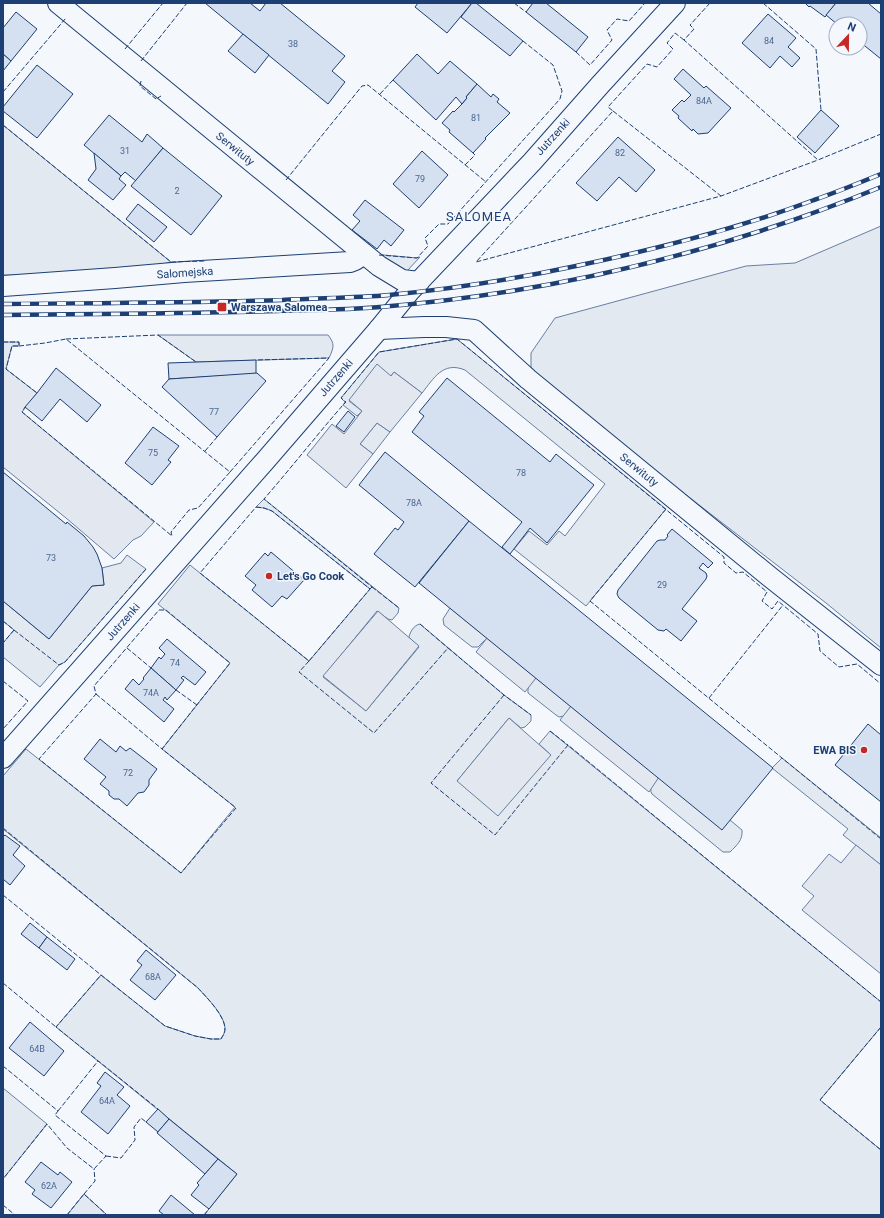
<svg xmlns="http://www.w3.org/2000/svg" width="884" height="1218" viewBox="0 0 884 1218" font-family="Roboto,sans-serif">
	<rect width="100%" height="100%" fill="#f4f7fb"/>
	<!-- green -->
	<g fill="#e3e9f0" stroke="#687fa3">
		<path d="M3,125L171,262L143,269L48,276L3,275Z"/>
		<path d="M881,226V648L826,603L554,393L531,368V353L555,318L746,266L795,263Z"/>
		<path d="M373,254L417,258L420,257L406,272Z"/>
		<path d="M158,335H328C335,344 334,347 329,358L196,362Z"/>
		<path d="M457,339L666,509L586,606L514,549L529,531L547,545L559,531L565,536L605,484L465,370C443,361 434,378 422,393L394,372L391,376L349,401L362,411L357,416L343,405L345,402L341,398L379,352Z"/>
		<path d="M377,423L390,432L373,454L360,444Z"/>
		<path d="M264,499L399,608L398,613L392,620L388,619L377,611L323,677L366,711L419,647L409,637C410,632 414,625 420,624L504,695L531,715V721L525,727L521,728L509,718L457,781L551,755L539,744L550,731L881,1002V1027L820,1100L881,1150V1215H204L237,1174L56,1027L101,975L165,1026L195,1036L211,1039H221C222,1037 224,1035 224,1033C230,1020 206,997 198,988L3,829V776L26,749L181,873L235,807L162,749L230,663L158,604L190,565L309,661L370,589L272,511L264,508L256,507Z"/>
		<path d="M127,555L146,569L65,662L59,665L40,687L3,657V643L14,630L3,621V601L49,639L92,586L104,585L102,568L121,563Z"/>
		<path d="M450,608L487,638L478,647H472L444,625L443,619Z"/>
		<path d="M536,678L571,706L564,716L559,717L556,715L528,693C527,686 532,682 536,678Z"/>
		<path d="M782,758L881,838V865L843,835L848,829L772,768Z"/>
		<path d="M659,777L730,820L742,830C743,840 737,845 730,852H723L652,794C648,788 655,782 659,777Z"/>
		<path d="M3,1088L47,1124L3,1179Z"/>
		<path d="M84,1194L107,1215H67Z"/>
	</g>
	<!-- parking -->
	<g fill="#e3e8f0" stroke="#687fa3">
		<path d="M3,342H19V346H12L6,369L37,393L22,412L154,522L141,536L133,540L114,559L66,518L3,467Z"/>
		<path d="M377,364L391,376L394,372L422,393L390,432L377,423L360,444L373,454L346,488L307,455L332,424L344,434L362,411L349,400Z"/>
		<path d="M378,611L419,646L366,711L323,676Z"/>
		<path d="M487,638L536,678L525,692L476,652Z"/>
		<path d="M571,706L659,777L649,792L560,720Z"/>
		<path d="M509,718L551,755L498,816L457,781Z"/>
		<path d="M856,845L881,865V974L802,910L814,896L802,886L829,854L841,863Z"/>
	</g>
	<!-- building -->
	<g fill="#d5e0f0" stroke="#1d3f73">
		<path d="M205,3H250L260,11L266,3H280L345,56L332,71L345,82L328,104Z"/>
		<path d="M418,3H472L447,33L415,7Z"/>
		<path d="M472,3H476L523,41L510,56L461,17Z"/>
		<path d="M533,3H546L588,37L576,52L526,12Z"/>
		<path d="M805,3H836L825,17L810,6L809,7Z"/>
		<path d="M836,3H868L881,14V59L860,42V24H837L826,15Z"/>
		<path d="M16,12L37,29L11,61L3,54V28Z"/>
		<path d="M768,14L796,38L788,47L800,58L792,67L780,56L770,68L742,43Z"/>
		<path d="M243,34L269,55L255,73L228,51Z"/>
		<path d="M3,54L11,61L3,71Z"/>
		<path d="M417,54L438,74L450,61L477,84L466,97L467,98L462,104L456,97L436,120L393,80Z"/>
		<path d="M37,65L73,94L37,138L3,111V107Z"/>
		<path d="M683,69L704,88L706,86L731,108L708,133L698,134L693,129L692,131L678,118L679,116L672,110L682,100L684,102L691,95L674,79Z"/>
		<path d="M477,84L491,97L493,94L499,99L497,102L510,113L485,138L486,139L473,153L449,132L450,130L442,123L453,111L454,112L462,104L467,98L466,97Z"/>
		<path d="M821,110L839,126L815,153L797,137Z"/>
		<path d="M109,115L142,142L147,134L163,148L136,181L125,172L121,176L84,145Z"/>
		<path d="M618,137L655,170L636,192L619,177L597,201L576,183Z"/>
		<path d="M163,148L222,196L191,235L131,186Z"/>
		<path d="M422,151L448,175L419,208L393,184Z"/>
		<path d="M94,153L121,176L119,179L126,185L113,200L88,180L96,169Z"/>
		<path d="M365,200L404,230L391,246L384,240L377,249L352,230L360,221L353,215Z"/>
		<path d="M138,204L167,227L154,242L126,219Z"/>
		<path d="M256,360V374L169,379L168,363Z"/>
		<path d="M56,368L101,405L87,422L60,399L42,421L25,407L37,393Z"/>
		<path d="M257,373L266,381L217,437L162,387L169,379Z"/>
		<path d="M447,378L550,462L556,454L594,485L547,543L530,528L510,554L502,547L522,522L412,432L424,416L419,412Z"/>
		<path d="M348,411L355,417L344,432L336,426Z"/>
		<path d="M153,427L179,446L168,460L171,462L152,485L125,463Z"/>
		<path d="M385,452L469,521L415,587L374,554L395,528L398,530L404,522L359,485Z"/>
		<path d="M3,472L66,524L67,522L84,536L93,547L97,554L102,568L104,585L92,586L49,639L3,601Z"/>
		<path d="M469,521L773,768L722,830L419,583Z"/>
		<path d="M672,529L713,563L708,568L703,563L699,568L706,573L707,576L706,579L682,609L697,621L681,641L666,629L664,631L658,630L619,598L617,594L618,590L657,541L660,540H665L668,536L667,535Z"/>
		<path d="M271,552L304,580L287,599L282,596L272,607L252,590L256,585L245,576L265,553L268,556Z"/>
		<path d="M167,639L206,672L195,685L183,676L181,678L184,680L176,690L151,668L159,657L161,659L165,654L159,648Z"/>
		<path d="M151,668L176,690L167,700L165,697L163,700L174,709L164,722L125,689L133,679L139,685L144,679L143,678Z"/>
		<path d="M868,724L881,735V802L835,765Z"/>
		<path d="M100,739L116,752L120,746L126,751L130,748L157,769L149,780V785L144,792L138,793L127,806L119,799H114L109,795V791L100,784L106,777L84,759Z"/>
		<path d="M5,835L20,846L13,855L25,866L10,885L3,879V837Z"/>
		<path d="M30,923L47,937L39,948L21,934Z"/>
		<path d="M47,937L75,959L67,970L39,948Z"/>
		<path d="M146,950L176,975L155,1000L130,980L142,965L137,961Z"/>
		<path d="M30,1022L64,1051L44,1076L9,1048Z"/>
		<path d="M105,1072L124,1087L117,1095L130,1106L108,1134L81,1112L101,1086L97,1083Z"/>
		<path d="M158,1109L169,1119L158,1132L146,1122Z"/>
		<path d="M169,1119L218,1159L205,1174L157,1133Z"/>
		<path d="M218,1159L237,1174L209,1209L191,1195L199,1185L197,1183Z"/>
		<path d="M41,1162L58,1175L60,1172L72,1182L51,1208L32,1194L35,1190L25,1182Z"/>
		<path d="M171,1195L195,1215H164L159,1211Z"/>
	</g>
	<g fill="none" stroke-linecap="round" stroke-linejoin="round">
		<!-- minor casing -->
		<g stroke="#1d3f73" stroke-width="22">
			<g id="minor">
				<path d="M58,3L379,266L402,280L419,282"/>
				<path d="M3,286L115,278L184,272L350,262L355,260L364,254"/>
				<path d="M379,329L424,327H446L474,330L528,379L770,577L881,665"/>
				<path d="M3,758L265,461L379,329L409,292L532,162L600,85L675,3"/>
			</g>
		</g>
		<!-- minor -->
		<use href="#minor" stroke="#f4f7fb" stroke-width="20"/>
		<!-- rail casing -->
		<g stroke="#1d3f73" stroke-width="4.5">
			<g id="rail">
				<path d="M3,304C96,303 189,303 282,300C318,298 354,298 389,295C452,289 515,279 576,266C657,249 737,229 814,200C837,192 859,183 881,174"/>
				<path d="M3,315C94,314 186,314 277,311C311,310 346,310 380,307C552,293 721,252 881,187"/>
			</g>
		</g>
		<!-- rail -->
		<use href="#rail" stroke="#f4f7fb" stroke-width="3" stroke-dasharray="9" stroke-linecap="butt"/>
		<!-- fence -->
		<g stroke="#1d3f73" stroke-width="1" stroke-dasharray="5 2" stroke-linecap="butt">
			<path d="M514,3L526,12"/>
			<path d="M710,3L690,25L694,29L684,40L818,160L881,134"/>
			<path d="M763,3L816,49L821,110"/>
			<path d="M684,40L675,33L667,43L673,49L657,67L647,64L608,107L613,111L476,262L721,196L818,160"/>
			<path d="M125,49L163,3"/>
			<path d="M576,52L590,65L612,40L607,30L617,19L629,21L645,3"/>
			<path d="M141,61L187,3"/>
			<path d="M141,81L140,86L156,99L161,96"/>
			<path d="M3,92L66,18"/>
			<path d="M380,94L393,80"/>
			<path d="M613,111L721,196"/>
			<path d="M3,125L171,262L205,261"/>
			<path d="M465,165L475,155L473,153"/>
			<path d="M286,180L362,86L368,85L486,182"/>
			<path d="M379,255L417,258L428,246L425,238L439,224H448L560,99L562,91L553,65L523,41"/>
			<path d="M66,339L158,335L196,362"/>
			<path d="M3,342H19V346H12L6,369L37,393"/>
			<path d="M19,346L45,343L66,339L230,472L198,508L189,510L171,532L172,536L22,412L25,407"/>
			<path d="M205,451L218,436"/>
			<path d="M230,472L329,358L256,360"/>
			<path d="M256,507L264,508L272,511L370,589L309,661L200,573Z"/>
			<path d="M666,509L590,601L881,839"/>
			<path d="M372,587L399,608"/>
			<path d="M370,589L372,587L264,499C291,468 316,436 343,405L346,402L341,398L379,352L457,339L724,557V563L736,573L743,572L767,592L762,601L772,609L778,601L818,634L820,651L839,667L857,664L881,684"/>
			<path d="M159,610H166L230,663L162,749L236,808L181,873L39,759L96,694L94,686Z"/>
			<path d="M3,621L14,630L3,643"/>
			<path d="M420,624L448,648"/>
			<path d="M14,630L59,665L65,662L146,569"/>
			<path d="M127,648L151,668"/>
			<path d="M309,661L299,672L374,733L448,648L504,695L531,715"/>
			<path d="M3,681L28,701L3,729"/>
			<path d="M176,690L197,705"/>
			<path d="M96,694L162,749"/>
			<path d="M504,695L431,783L495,835L568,745L881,1002"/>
			<path d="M709,698L783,605"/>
			<path d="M550,731L568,745"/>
			<path d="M3,828L198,988C206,997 230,1020 224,1034C223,1035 222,1037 221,1039H211L195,1036L165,1026L101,975L56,1027L158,1109"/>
			<path d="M3,895L101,975"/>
			<path d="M3,983L56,1027"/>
			<path d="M881,1027L820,1100L881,1150"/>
			<path d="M3,1066L58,1111L55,1115L106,1156L94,1169L67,1148L47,1124L3,1179"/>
			<path d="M58,1111L98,1061"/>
			<path d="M106,1156L121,1158L135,1140L134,1127L141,1118L146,1122"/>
			<path d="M84,1194L95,1181L94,1169"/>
			<path d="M3,1205L15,1215"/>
			<path d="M67,1215L84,1194L107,1215"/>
			<path d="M204,1215L209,1209"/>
		</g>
	</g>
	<!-- markers -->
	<g fill="#c62828" stroke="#f4f7fb" stroke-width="1.5">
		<rect x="217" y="302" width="10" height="10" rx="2"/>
		<circle cx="269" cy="576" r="4"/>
		<circle cx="864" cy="750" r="4"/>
	</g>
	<g text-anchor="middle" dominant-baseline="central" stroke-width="3" stroke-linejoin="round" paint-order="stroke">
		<!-- number labels -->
		<g font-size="9" fill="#4b6792">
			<text x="769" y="41">84</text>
			<text x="293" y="44">38</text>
			<text x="704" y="101">84A</text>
			<text x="476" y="118">81</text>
			<text x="125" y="151">31</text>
			<text x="620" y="153">82</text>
			<text x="420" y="179">79</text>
			<text x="177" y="191">2</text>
			<text x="214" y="412">77</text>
			<text x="153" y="453">75</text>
			<text x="521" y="473">78</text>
			<text x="414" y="503">78A</text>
			<text x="51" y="558">73</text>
			<text x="662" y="585">29</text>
			<text x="175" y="663">74</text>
			<text x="151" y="693">74A</text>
			<text x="128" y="773">72</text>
			<text x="153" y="977">68A</text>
			<text x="37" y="1049">64B</text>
			<text x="107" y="1101">64A</text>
			<text x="49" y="1186">62A</text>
		</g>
		<!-- street labels -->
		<g font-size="11" fill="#1d3f73" stroke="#f4f7fb">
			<text transform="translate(553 137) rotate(-48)">Jutrzenki</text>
			<text transform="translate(235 149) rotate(39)">Serwituty</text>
			<text transform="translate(185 273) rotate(-4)">Salomejska</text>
			<text transform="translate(336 378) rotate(-49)">Jutrzenki</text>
			<text transform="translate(639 470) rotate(39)">Serwituty</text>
			<text transform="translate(123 622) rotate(-49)">Jutrzenki</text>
		</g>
		<!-- poi labels -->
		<g font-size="11" font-weight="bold" fill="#1d3f73" stroke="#f4f7fb" text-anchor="start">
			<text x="231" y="307">Warszawa Salomea</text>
			<text x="277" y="576">Let's Go Cook</text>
			<text x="856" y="750" text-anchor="end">EWA BIS</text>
		</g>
		<!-- quarter labels -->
		<g font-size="13" letter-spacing="1" fill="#1d3f73" stroke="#f4f7fb">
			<text x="479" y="216">SALOMEA</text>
		</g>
	</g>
	<!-- border -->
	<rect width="884" height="1218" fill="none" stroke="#1d3f73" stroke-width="8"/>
	<!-- north arrow -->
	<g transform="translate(848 36) rotate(22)"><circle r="19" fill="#f4f7fb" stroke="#9eadc5"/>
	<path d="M0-3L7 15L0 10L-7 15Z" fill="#c62828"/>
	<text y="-6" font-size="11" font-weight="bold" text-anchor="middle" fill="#1d3f73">N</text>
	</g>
</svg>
